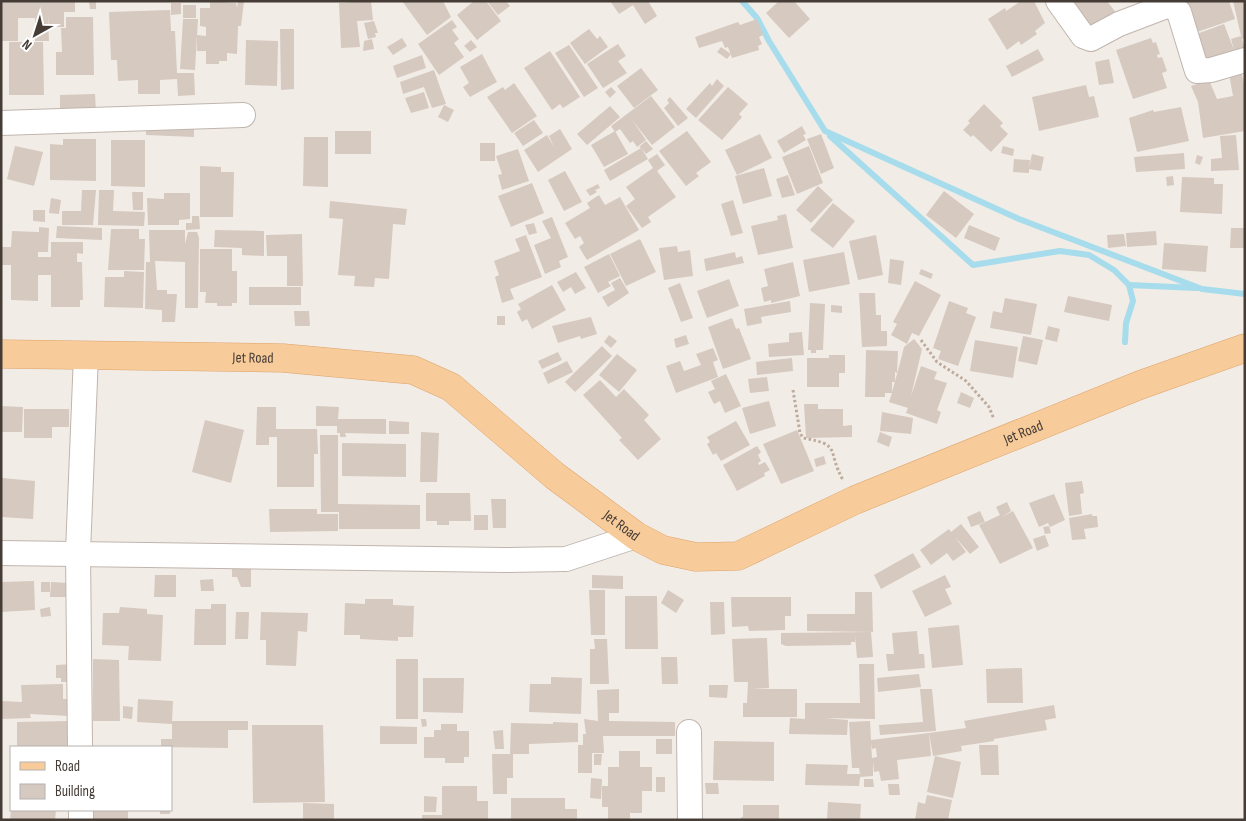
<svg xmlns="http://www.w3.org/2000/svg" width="1246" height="821" viewBox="0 0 1246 821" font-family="'Sofia Sans Condensed',sans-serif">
	<rect width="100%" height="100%" fill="#f2ece7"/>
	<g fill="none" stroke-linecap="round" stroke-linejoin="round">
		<!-- stream -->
		<g stroke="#a6dceb" stroke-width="6">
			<path d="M742,1L757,18L769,41L825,131L1019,219L1202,289L1245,294"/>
			<path d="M830,136L973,265L1060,251L1089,255L1114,270L1129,285L1133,301L1126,323L1125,342"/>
			<path d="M1129,285L1196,288"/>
		</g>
	</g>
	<!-- building -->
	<g fill="#d6c9c0" fill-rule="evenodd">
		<path d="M1,1H75V12H64V27H49L48,15L49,41H35V18H18V41H1Z"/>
		<path d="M89,1H96V9H90Z"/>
		<path d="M210,1L236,3L237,8L238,1H244L241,26H238L237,54L227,53V61H219V64H206V51H197V35L206,36V27L200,26V8H210Z"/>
		<path d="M371,1L373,20L357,21L360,47L341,48L339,3Z"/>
		<path d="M402,1H443L451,17L427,35Z"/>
		<path d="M474,1H486L501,21L477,40L457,15Z"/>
		<path d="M487,1H506L510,6L498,15Z"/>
		<path d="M610,1H648L657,16L645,24L633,5L619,14Z"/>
		<path d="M779,1H794L810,19L789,38L766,13Z"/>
		<path d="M1021,1H1034L1045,23L1035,31L1037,34L1021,45L1019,41L1007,50L988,19L1005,8L1006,11Z"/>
		<path d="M1067,1H1107L1117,14L1090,33Z"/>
		<path d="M1183,1H1229L1235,19L1194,33Z"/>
		<path d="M1233,1H1245V39H1242L1245,49L1202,64L1191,36L1224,24L1234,50L1231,39L1241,36Z"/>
		<path d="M171,3H181V14L171,15Z"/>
		<rect x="183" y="5" width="13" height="13"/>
		<path d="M170,10L171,31H175L177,73H194L195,95L178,96L177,79L160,80V94H138V80L118,81L117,60H111L109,12Z"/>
		<path d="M66,17H93L94,75H56V52H62L61,28H66Z"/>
		<path d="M183,19H198L195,70L180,69Z"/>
		<path d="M757,19L763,35L759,37L762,44L758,46L759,50L732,58L728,47L725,48L722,41L699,48L695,37L738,22L740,25Z"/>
		<path d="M452,20L457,27L452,30L459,39L454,43L464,57L439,75L418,44Z"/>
		<path d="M374,21L378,33H375L376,37L368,39L364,23Z"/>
		<path d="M280,29H294V89L281,90Z"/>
		<path d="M589,29L597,39L600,36L608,47L585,64L570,43Z"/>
		<path d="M402,38L407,46L393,55L387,47Z"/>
		<path d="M1151,38L1153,43L1156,42L1160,54L1157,55L1158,58L1162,57L1167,71L1162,73L1167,88L1133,99L1116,50Z"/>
		<path d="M372,39L374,49L363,51L364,41Z"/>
		<path d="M246,40L278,41L277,86L245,85Z"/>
		<path d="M471,40L477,47L470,52L464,46Z"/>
		<path d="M9,42H43L44,95H9Z"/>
		<path d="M618,44L626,56L618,61L627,73L603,88L587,64Z"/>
		<path d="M569,45L598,88L584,97L555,53Z"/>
		<path d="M721,47L731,54L727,59L717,52Z"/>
		<path d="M1038,49L1044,60L1012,77L1006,66Z"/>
		<path d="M550,51L580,97L563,108L560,104L552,110L524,68Z"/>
		<path d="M482,54L497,82L470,97L463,87L469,83L460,67Z"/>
		<path d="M422,55L426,68L397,78L393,66Z"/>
		<path d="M1109,59L1114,83L1099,85L1095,62Z"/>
		<path d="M641,68L658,90L634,108L617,86Z"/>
		<path d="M434,70L446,104L432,108L424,87L403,94L400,82Z"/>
		<path d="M1241,71L1245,88V131L1203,138L1198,102L1191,86L1209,80L1217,99L1233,96L1229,74Z"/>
		<path d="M717,79L724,86L696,118L686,109L710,83L712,86Z"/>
		<path d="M514,83L537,116L512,133L487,97L503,87L505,90Z"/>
		<path d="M1086,85L1089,97L1094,96L1099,117L1039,131L1032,97Z"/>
		<path d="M611,87L616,92L610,98L605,92Z"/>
		<path d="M728,87L748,104L739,114L742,117L722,140L698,120Z"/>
		<path d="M424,92L429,108L411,113L405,98Z"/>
		<path d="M95,94L96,111L60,112V95Z"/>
		<path d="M651,96L675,127L652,145L632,120L646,140L637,147L633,141L630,143L620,129L615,132L611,126Z"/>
		<path d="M670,97L688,118L678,126L664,108L669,103L667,100Z"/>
		<path d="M984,104L1003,123L1000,126L1008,134L991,152L973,135L971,137L963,130L970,123L968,121Z"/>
		<path d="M444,105L454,110L448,122L438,117Z"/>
		<path d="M610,106L620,117L587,145L577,134Z"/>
		<path d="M1181,107L1189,141L1137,152L1129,118L1153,110L1154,112Z"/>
		<path d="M146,120L194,121V137L146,135Z"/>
		<path d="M534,120L543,133L523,146L514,133Z"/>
		<path d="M802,126L806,134L803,135L806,140L784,153L777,141Z"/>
		<path d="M560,129L572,149L538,172L524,150L547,135L554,147L549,136Z"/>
		<rect x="335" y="131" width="36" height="23"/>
		<path d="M615,131L628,154L604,167L591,145Z"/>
		<path d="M687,131L711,162L696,173L699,176L686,186L659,151Z"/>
		<path d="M760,134L772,158L737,175L725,150Z"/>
		<path d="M821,134L834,168L821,174L807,139Z"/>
		<path d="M1236,135L1239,170L1211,171V159L1222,158L1220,136Z"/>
		<path d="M304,137H328V187L303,186Z"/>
		<path d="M63,139H96V181L50,180V144L63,145Z"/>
		<path d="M111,140H145V187L111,186Z"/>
		<path d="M646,141L653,149L646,154L641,148L648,159L610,181L604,170L641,148L639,147Z"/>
		<rect x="480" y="143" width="15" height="18"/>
		<path d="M15,146L43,152L34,186L7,179Z"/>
		<path d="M809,146L823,183L797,194L782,157Z"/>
		<path d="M1003,146L1014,149L1013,156L1001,153Z"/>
		<path d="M518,149L529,181L502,190L498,175L502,174L496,156Z"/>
		<path d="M1184,153L1185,169L1136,172L1134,157Z"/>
		<path d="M657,154L665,165L657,171L676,197L648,217L651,222L642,228L626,206L635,199L626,187L653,168L648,160Z"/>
		<path d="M1032,154L1044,157L1041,171L1029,169V173L1013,172L1014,159L1030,160L1029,168Z"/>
		<path d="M1197,155L1203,157L1200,165L1195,163Z"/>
		<path d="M200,166L221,167V172H234L233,217H200Z"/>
		<path d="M764,168L772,196L743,204L735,176Z"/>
		<path d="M565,171L582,202L564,211L548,180Z"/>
		<path d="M788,175L795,195L782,198L776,179Z"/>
		<path d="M1173,176L1174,185L1167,186L1166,177Z"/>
		<path d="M1182,177L1214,178V184H1223L1222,214L1180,212Z"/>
		<path d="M532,183L544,213L511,227L498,196Z"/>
		<path d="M598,184L600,188L595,190L597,192L590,196L586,190Z"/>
		<path d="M818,186L833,200L811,223L796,210Z"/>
		<path d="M82,190H96L93,225H62V211H81Z"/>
		<path d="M99,190H114L113,211L145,212L144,226L98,225Z"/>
		<path d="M944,191L974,214L956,238L926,215Z"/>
		<path d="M132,192H143V210H133Z"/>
		<path d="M164,193H190V219L179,220V225H148L147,198L164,199Z"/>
		<path d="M599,195L605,205L620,197L639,230L587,260L579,247L584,243L580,236L575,239L565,223L590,208L587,203Z"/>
		<path d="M51,198L61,200L59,214L49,213Z"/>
		<path d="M733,200L743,233L731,236L721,204Z"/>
		<path d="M330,201L407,209L405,225L393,224L389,279L375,278L374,287L354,286L355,276L338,275L343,219L329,218Z"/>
		<path d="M833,203L855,221L833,248L810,230Z"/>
		<path d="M33,210H45V222L33,221Z"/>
		<path d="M786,214L793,248L758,255L751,226L778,220L777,216Z"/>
		<path d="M192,216H199L200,229L186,230V223H192Z"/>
		<path d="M552,217L568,257L559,261L561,267L545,274L534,245L551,238L542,221Z"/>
		<path d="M534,223L537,233L529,235L525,225Z"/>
		<path d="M969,225L1000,238L995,251L964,238Z"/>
		<path d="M57,226L102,228V240L56,238Z"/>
		<path d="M39,227L49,228L48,252H38V257H51V242H83V254L77,253V262H82L83,300H80V307H51V275H38V301L11,300V265H1V247H11L12,231L39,232Z"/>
		<path d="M1231,228H1245V248H1230Z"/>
		<path d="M111,229H139V239H145L144,270H108Z"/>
		<path d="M149,230H185V244L188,232H197L199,238L198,308H185V262L155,261L157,290H167V294H177L175,322H162V310L145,309L146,262H150Z"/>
		<path d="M215,230L264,231V256L242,255V248L214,247Z"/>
		<path d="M1156,231L1157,245L1127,247L1126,233Z"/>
		<path d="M302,234L303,286H287V256H267L266,235Z"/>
		<path d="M1124,234L1126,246L1108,248L1107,235Z"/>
		<path d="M526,235L542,277L510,289L514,299L502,303L495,277L499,275L494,261L520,251L515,239Z"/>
		<path d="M876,235L883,275L858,280L849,241Z"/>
		<path d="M640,239L656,272L626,286L610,254Z"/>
		<path d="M1164,243L1208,246L1206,272L1162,269Z"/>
		<path d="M677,246L678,252L690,250L693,276L664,280L659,248Z"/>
		<path d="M200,249H232V271H237V303H232V306H217V303H205L206,292H200Z"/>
		<path d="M735,252L736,258L742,256L744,263L706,271L704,259Z"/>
		<path d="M844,252L850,284L809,292L803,260Z"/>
		<path d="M609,254L620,276L608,282L611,286L598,293L584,267Z"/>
		<path d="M890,259L904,261L901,285L888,283Z"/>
		<path d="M793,262L800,296L771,303V300L764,302L761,288L768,286L764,269Z"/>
		<path d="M921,269L933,274L931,279L919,274Z"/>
		<path d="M124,271L144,272L143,308L104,307L105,277H124Z"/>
		<path d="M576,272L586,288L575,294L571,287L563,292L557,282Z"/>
		<path d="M620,278L629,293L608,307L602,297L615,290L611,283Z"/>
		<path d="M729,279L739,306L707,318L697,291Z"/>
		<path d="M915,281L941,295L919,336L912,333L907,344L891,335L897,324L893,322Z"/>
		<path d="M680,283L693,318L681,322L668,288Z"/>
		<path d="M552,285L566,310L532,329L527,319L522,322L517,312L521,309L518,304Z"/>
		<rect x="249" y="287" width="52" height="18"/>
		<path d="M859,293H875L876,315H881V331H887V346L862,347Z"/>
		<path d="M1068,296L1112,305L1109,321L1064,312Z"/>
		<path d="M1005,298L1037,304L1031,335L990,328L993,311L1002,313Z"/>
		<path d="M790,301L791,312L761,317L762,323L747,326L744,309Z"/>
		<path d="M949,301L968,308L966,313L976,317L958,366L938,359L941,351L933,348Z"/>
		<path d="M810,303L825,304L823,350H816V353H811V350H808Z"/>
		<path d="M831,305L842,306V313L831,312Z"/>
		<path d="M294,311H309L310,326H295Z"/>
		<rect x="497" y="316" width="8" height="9"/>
		<path d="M591,317L597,334L581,339L580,336L558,343L552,326Z"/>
		<path d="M732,318L736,329L739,328L751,359L723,369L708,327Z"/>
		<path d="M1048,326L1060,329L1057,342L1045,339Z"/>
		<path d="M802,332L804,355L769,357L768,344L789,342V333Z"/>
		<path d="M609,335L617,341L611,348L604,342Z"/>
		<path d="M686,335L689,344L676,348L674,339Z"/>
		<path d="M1023,336L1043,340L1037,365L1018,361Z"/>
		<path d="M914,339L922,349L911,396L921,366L937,372L934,379L947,383L937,410L941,412L937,424L906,413L908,408L889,402L892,393H885V397H865L866,350L898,351L897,373L895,372V382H892V392L894,385L900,363L904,347Z"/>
		<path d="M975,340L1018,347L1013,378L970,371Z"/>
		<path d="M602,346L612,356L575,392L565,382Z"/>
		<path d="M713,348L718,360L713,362L718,377L676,393L666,366L680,361L684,371L701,365L696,354Z"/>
		<path d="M558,352L562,360L542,369L538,361Z"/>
		<path d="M617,354L637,370L619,392L599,375Z"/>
		<path d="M829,355H845V373H839V387H807V358H829Z"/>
		<path d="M792,358L793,371L757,375L756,362Z"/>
		<path d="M567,361L573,372L548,384L543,373Z"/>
		<path d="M726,374L741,406L725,413L720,401L714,404L708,392L715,389L711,381Z"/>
		<path d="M767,377L769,391L750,393L748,379Z"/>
		<path d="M600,380L616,397L624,389L649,415L644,420L661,439L638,460L619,440L622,438L583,395Z"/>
		<path d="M961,392L974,398L970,408L957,403Z"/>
		<path d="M769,401L776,426L750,434L742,408Z"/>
		<path d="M804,404H818V409H843V426L852,425V437L806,438Z"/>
		<path d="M1,406L23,407L22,432H1Z"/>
		<path d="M316,406L339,407L338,419H386V434L345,433L346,437H340V433H337V426H316Z"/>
		<path d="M257,407H276V429H317L318,454H314V487H277V437H269V445H256Z"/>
		<path d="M24,409H69V427H52V438H24Z"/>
		<path d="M882,412L913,418L911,434L880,431Z"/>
		<path d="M205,420L244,430L231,483L192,472Z"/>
		<path d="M389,421L409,422V434H389Z"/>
		<path d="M736,421L750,445L721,461L716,453L713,455L707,444L710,442L707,437Z"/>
		<path d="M797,430L814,471L781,484L763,444Z"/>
		<path d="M421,432L439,433L437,482H420Z"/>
		<path d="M880,432L892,437L889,447L877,442Z"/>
		<path d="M320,435H338V504L420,505V529H339V512H321Z"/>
		<path d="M342,443L406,444V477L342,476Z"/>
		<path d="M757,446L761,452L758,455L761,461L758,463L759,465L765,462L770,470L764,473L765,476L737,491L723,465Z"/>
		<path d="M824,456L826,464L816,467L814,459Z"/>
		<path d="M2,478L35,481L33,519L1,517Z"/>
		<path d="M1082,481L1084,493L1080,494L1082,514L1069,516L1065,483Z"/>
		<path d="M426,493H470L471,521H449V525H437V521H426Z"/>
		<path d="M1054,494L1065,520L1050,527L1048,523L1039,527L1029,503Z"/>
		<path d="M491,499H506V528H493Z"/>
		<path d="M1007,502L1011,511L1002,517L1013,511L1033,548L1000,564L979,525L1000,515L996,507Z"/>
		<path d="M269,509H317V514H338V531L270,532Z"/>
		<path d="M980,511L985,522L971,527L967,517Z"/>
		<path d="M1092,514V516H1097L1098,527L1084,529L1086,539L1072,540L1069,518Z"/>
		<rect x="474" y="515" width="14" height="15"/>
		<path d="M961,524L979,547L970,554L955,537L966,552L953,561L947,553L931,565L920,550L949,529L951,532Z"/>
		<path d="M1049,526L1051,533L1045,534L1043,527Z"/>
		<path d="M1045,535L1049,546L1037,551L1033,539Z"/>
		<path d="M913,553L921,567L881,589L874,575Z"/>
		<path d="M232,566H251V587H241L237,577H232Z"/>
		<path d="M155,575H176V597H154Z"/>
		<path d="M592,575L623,576V589L592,588Z"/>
		<path d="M945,575L951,587L945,589L952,604L925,617L912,591Z"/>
		<path d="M213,579L214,591H201L200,580Z"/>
		<path d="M34,581L35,610L1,612V582Z"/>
		<rect x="41" y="582" width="9" height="10"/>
		<path d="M51,582L69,583V597H50Z"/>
		<path d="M589,590H605V635H591Z"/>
		<path d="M668,590L684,600L676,613L661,603Z"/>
		<path d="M855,592H872L873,632L807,631V614H855Z"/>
		<path d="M625,596H657L658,649H625Z"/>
		<path d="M731,597H791V616H785V630L749,631L748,626L732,627Z"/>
		<path d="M365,599H393V605L414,606L413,637H398V641L360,639V635H344L345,603L365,604Z"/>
		<path d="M710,602H724L725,634L711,635Z"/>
		<path d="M211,604H226V645H194L195,609H211Z"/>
		<path d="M50,607L51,616L41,617L40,609Z"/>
		<path d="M120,607L147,609V614L163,615L161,661L128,660L129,646L102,645L103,613H119Z"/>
		<path d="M236,612H249L248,639H235Z"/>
		<path d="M261,612L308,613L307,632L298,631L296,666L266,665V640H260Z"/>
		<path d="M959,625L963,665L932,668L928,628Z"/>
		<path d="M917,631L919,654H924L925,668L888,671L886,654H894L892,633Z"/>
		<path d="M871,632L873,657L857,658L855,636V642H851V645L786,646L781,644V633Z"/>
		<path d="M767,638L769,688L752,689H797V717H743V703H747L748,682H734L732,639Z"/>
		<path d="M594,639H607L609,684H590V649H595Z"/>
		<path d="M661,657H677L678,684H662Z"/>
		<path d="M93,659L119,660L120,721H93Z"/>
		<rect x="396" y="659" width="22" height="60"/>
		<path d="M72,664L73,682H61V678H56V665Z"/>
		<path d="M859,664H874L875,719L824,718L848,720L847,735L789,734L790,718L805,719V703H860Z"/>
		<path d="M1022,668L1023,703H987L986,669Z"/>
		<path d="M919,674L921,687L878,692L877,678Z"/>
		<path d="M551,677L582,678L581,714L529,712L530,684H551Z"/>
		<path d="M423,678H464L463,713L423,712Z"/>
		<path d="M63,684V699H69V716L30,714L31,718L1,719V701L22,702L21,685Z"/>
		<path d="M709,685H728L727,698L709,697Z"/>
		<path d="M619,689V713H609V721L675,722V736H603L604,753H592V773H578V745H583V734H586L584,719L598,721L597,690Z"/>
		<path d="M920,689H932L936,731L880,735L879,725L923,722Z"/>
		<path d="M138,699L173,701L172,721H248V730H228V748L161,747V739H172V724L137,722Z"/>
		<path d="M1054,705L1056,718L1045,720L1047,730L994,739V741L961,746L962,751L933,756L929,733L966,728L964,721Z"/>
		<path d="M123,706L133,707L132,719L123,718Z"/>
		<path d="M421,719H426L427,726L422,727Z"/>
		<path d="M70,721V747H17V722Z"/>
		<path d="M870,721L871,740L929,733L931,756L897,760L899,779L881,781L879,771L874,772L873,761V776L860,777L859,786L805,785L806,764L848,765L847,774H860L859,768H852L849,722ZM871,743L872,749L876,748L877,757L872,758Z"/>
		<path d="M553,722L578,723V742L529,744V754H513V778H507V794H493L492,754H510L511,723L553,724Z"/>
		<path d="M441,724H457V731H469V757H464V763H445V758H424V737H434V730H441Z"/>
		<path d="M252,725H323L325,802L253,803Z"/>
		<path d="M380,726L417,727V744H380Z"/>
		<path d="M503,730L504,749H495L493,731Z"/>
		<rect x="656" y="739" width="16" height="15"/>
		<path d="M714,741L774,742V781L713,780Z"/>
		<path d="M979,745H998L999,775H981Z"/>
		<path d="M619,751H640V767H652V791H642V813H630V820H608V807H602V786H608V767H619Z"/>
		<path d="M594,754H602L601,765H594Z"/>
		<path d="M935,756L961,762L953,798L927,792Z"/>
		<rect x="656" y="777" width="9" height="15"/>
		<path d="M591,778L602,779L601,799L590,798Z"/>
		<path d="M864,779H873L874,787H864Z"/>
		<path d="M705,783H718L719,794H706Z"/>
		<path d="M888,784H899L900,795H889Z"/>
		<path d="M442,786H477V801H488V820H422V815H442Z"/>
		<path d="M927,795L952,800L948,820H915L918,802L925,804Z"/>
		<path d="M424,796L437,797L436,812H424Z"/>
		<path d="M511,798H565V809H577V820H511Z"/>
		<path d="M828,802L861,804L860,820H827Z"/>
		<path d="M303,803L334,804V820H303Z"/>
		<path d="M743,805H779V820H741V817H743Z"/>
		<path d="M11,810H56L55,820H10Z"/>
		<rect x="93" y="810" width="35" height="10"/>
		<rect x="160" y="810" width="10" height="4"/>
	</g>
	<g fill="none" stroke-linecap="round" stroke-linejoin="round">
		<!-- minor casing -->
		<g stroke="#c0b5ad" stroke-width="26">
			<g id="minor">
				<path d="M1058,1L1083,36L1091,39L1119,24L1169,5L1179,12L1197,71L1211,70L1245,60"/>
				<path d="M1,123L243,115"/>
				<path d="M1,553L504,560L566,559L636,536"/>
				<path d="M689,732L690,820"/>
				<path d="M80,747L78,552L86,355"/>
				<path d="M81,810V820"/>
			</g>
		</g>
		<!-- major casing -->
		<g stroke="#dca46b" stroke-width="29">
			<g id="major">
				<path id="s1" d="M1,354L283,358L413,370L451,387L555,476L636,536L663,550L696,557L738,556L855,500L1140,385L1245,348"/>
			</g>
		</g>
		<!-- path -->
		<g stroke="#beab9c" stroke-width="3" stroke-dasharray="2.5 2.5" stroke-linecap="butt">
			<path d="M921,340L937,362L966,381L989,407L994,419"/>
			<path d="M793,390L800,433L803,438C843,445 826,450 843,480"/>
		</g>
		<!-- minor -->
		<use href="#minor" stroke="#fff" stroke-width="24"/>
		<!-- major -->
		<use href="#major" stroke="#f8cb9a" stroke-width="28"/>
	</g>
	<g text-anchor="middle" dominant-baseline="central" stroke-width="4" stroke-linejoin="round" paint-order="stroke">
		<!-- street labels -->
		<g font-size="15" fill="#453c36" stroke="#fff">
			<text stroke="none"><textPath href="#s1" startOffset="252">Jet Road</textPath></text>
			<text stroke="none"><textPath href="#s1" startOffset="1109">Jet Road</textPath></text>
			<text stroke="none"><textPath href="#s1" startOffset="674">Jet Road</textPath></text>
		</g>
	</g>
	<!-- border -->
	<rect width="1246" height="821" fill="none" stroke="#453c36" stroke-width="5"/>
	<!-- legend -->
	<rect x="10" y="746" width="162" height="65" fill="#ffffff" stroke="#b5b1af"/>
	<rect x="20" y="762" width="25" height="8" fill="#f8cb9a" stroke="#b5b1af"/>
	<text x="55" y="771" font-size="15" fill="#453c36">Road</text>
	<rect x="20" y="784" width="25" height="15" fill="#d6c9c0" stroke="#b5b1af"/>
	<text x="55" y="796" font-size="15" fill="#453c36">Building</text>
	<!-- north arrow -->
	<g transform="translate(35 35) rotate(219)" stroke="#ffffff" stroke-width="4" paint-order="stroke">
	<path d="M0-4L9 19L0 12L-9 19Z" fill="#453c36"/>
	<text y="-8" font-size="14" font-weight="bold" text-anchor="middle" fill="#453c36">N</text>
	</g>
</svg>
